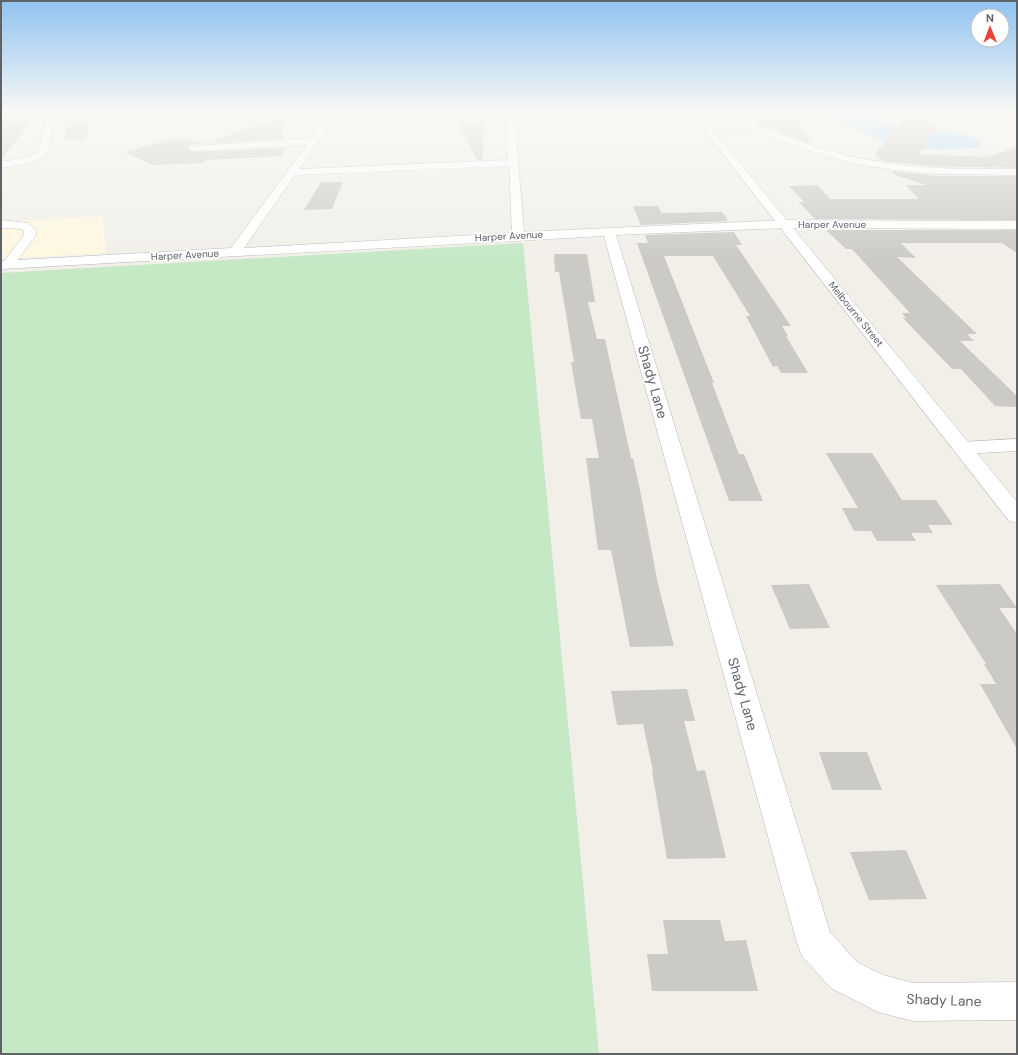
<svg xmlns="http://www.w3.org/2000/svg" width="1018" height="1055" viewBox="0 0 1018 1055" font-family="'DM Sans',sans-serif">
	<rect width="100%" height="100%" fill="#f1efe8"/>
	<!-- commercial -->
	<path fill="#fef7e0" d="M103,216L106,253L1,259V222Z"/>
	<!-- green -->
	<path fill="#c5e8c5" d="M523,243L599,1054H1V273Z"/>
	<!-- water -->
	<path fill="#aadaff" d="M819,113H921L889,117L879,121C899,133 925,127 947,131C959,133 970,136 980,141V147C951,150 920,152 892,144C882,141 875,137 866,133C852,127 837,122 823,116Z"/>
	<!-- building -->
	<g fill="#cccac5">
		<path d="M727,113H744L745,120H740L727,116Z"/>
		<path d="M755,113H795L811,144L757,123Z"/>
		<path d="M283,116V139L191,144L188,148L194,152L283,148V156L205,160L203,163L153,165L125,152L173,138L207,143Z"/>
		<path d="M905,117L933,120L931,123L939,124L919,154L987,157L1017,147V168L930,166L882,161L875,154Z"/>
		<path d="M1,121H31L1,160Z"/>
		<path d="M66,121H90L86,139L65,140Z"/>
		<path d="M484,121L482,160H477L458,122Z"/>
		<path d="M892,171L935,176H1017V220L815,219L799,202H804L789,186L817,185L830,199H919L906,185H926L895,175Z"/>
		<path d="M321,182H343L332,209L304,210Z"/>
		<path d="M633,206H658L661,213L722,212L728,221L641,225Z"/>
		<path d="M826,230H1017V253L1002,243H901L916,258L897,257L977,334H967L974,341H960L1017,396V407L995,406L961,369H952L903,318H906L902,313H910L852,249H846Z"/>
		<path d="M734,232L742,245H736L791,326H782L788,336H786L808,373H781L777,366L773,367L746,316H750L713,256H664L714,383H712L739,454H744L763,501H729L637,243H648L645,235Z"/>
		<path d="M554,254H587L595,302H588L597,339H605L631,458H633L641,495L658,584L674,646L630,647L611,550H598L586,458H599L592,419H581L571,362H574L559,272H555Z"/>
		<path d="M826,453H872L902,500H936L953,525H928L933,533H911L916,541H877L871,531H854L842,508H858Z"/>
		<path d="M809,584L830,628L790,629L771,585Z"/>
		<path d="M1000,584L1017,608H999L1017,634V749L980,684H996L984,664H986L936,585Z"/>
		<path d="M687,689L695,721H684L697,771L705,770L726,858L667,859L652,771H653L643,724L617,725L611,691Z"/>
		<path d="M819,752H867L882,790H832Z"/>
		<path d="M906,850L927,899L869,900L850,852Z"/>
		<path d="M663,920H720L725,941L746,940L758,991H652L647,954H668Z"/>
	</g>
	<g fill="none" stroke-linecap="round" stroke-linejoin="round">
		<!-- lane casing -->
		<g stroke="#b5b8bc" stroke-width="1">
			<path id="lane" d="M966,113H977L967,115Z"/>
		</g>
		<!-- street casing -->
		<g stroke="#b5b8bc" stroke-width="1">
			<g id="street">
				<path d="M1,113H32L52,117L53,119C51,129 52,143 47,153C43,163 11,166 1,168V162L18,159L38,153L45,120L32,118L1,117Z"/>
				<path d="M330,113H338L299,169L508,160L506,113H514L524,232L784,220L1017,221V229L784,228L616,235L830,932L857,962L883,975L913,983L1017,982V1020L913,1021L878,1012L831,988L802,956L797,943L604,236L1,269V261H4L24,235V231L21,229L1,228V220L28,223L36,230V235L18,260L231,248L307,145L194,151L191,150L189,148L191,146L311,139ZM509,166L512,233L244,248L295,175Z"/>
				<path d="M745,113H753L756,124C802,145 851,159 901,165C940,170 979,168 1017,169V175L935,174L886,169L852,163L814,152L780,140L751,128H705L701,125L705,122H747Z"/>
				<path d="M1008,113H1017V116L1009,115Z"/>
				<path d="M1017,439V451L962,454L955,452L952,448L955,444L962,442Z"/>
			</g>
		</g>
		<!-- secondary casing -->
		<g stroke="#b6babf" stroke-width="1">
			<path id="secondary" d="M691,113H699L1017,502V523L1009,521Z"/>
		</g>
		<!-- lane -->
		<use href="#lane" fill="#fff" fill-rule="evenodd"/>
		<!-- street -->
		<use href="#street" fill="#fff" fill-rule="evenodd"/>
		<!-- secondary -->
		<use href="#secondary" fill="#fff" fill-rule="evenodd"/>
	</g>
	<!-- sky -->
	<linearGradient id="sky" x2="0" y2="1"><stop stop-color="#8fc3f1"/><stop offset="0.43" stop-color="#f9f8f5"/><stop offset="1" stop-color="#f9f8f5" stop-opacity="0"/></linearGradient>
	<rect width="1018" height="261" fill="url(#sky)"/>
	<g text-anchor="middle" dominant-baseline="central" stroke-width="3.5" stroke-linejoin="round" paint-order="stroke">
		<!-- far-street labels -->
		<g font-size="10" fill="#5f6368" stroke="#fff">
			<text x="832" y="224">Harper Avenue</text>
			<text transform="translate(509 236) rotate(-3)">Harper Avenue</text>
			<text transform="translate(185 255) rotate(-3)">Harper Avenue</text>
			<text transform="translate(856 314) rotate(51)">Melbourne Street</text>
		</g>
		<!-- near-street labels -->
		<g font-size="14" fill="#5f6368" stroke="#fff">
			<text transform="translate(653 382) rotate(74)">Shady Lane</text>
			<text transform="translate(743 694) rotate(74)">Shady Lane</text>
			<text transform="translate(944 1000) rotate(2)">Shady Lane</text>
		</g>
	</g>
	<!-- border -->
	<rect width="1018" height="1055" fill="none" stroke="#5f6368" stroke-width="4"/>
	<!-- north arrow -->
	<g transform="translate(990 28) rotate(359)"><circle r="19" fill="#ffffff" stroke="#bfc1c3"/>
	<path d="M0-3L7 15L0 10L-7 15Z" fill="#ea4335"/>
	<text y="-6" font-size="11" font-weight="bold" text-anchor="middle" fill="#5f6368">N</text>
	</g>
</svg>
